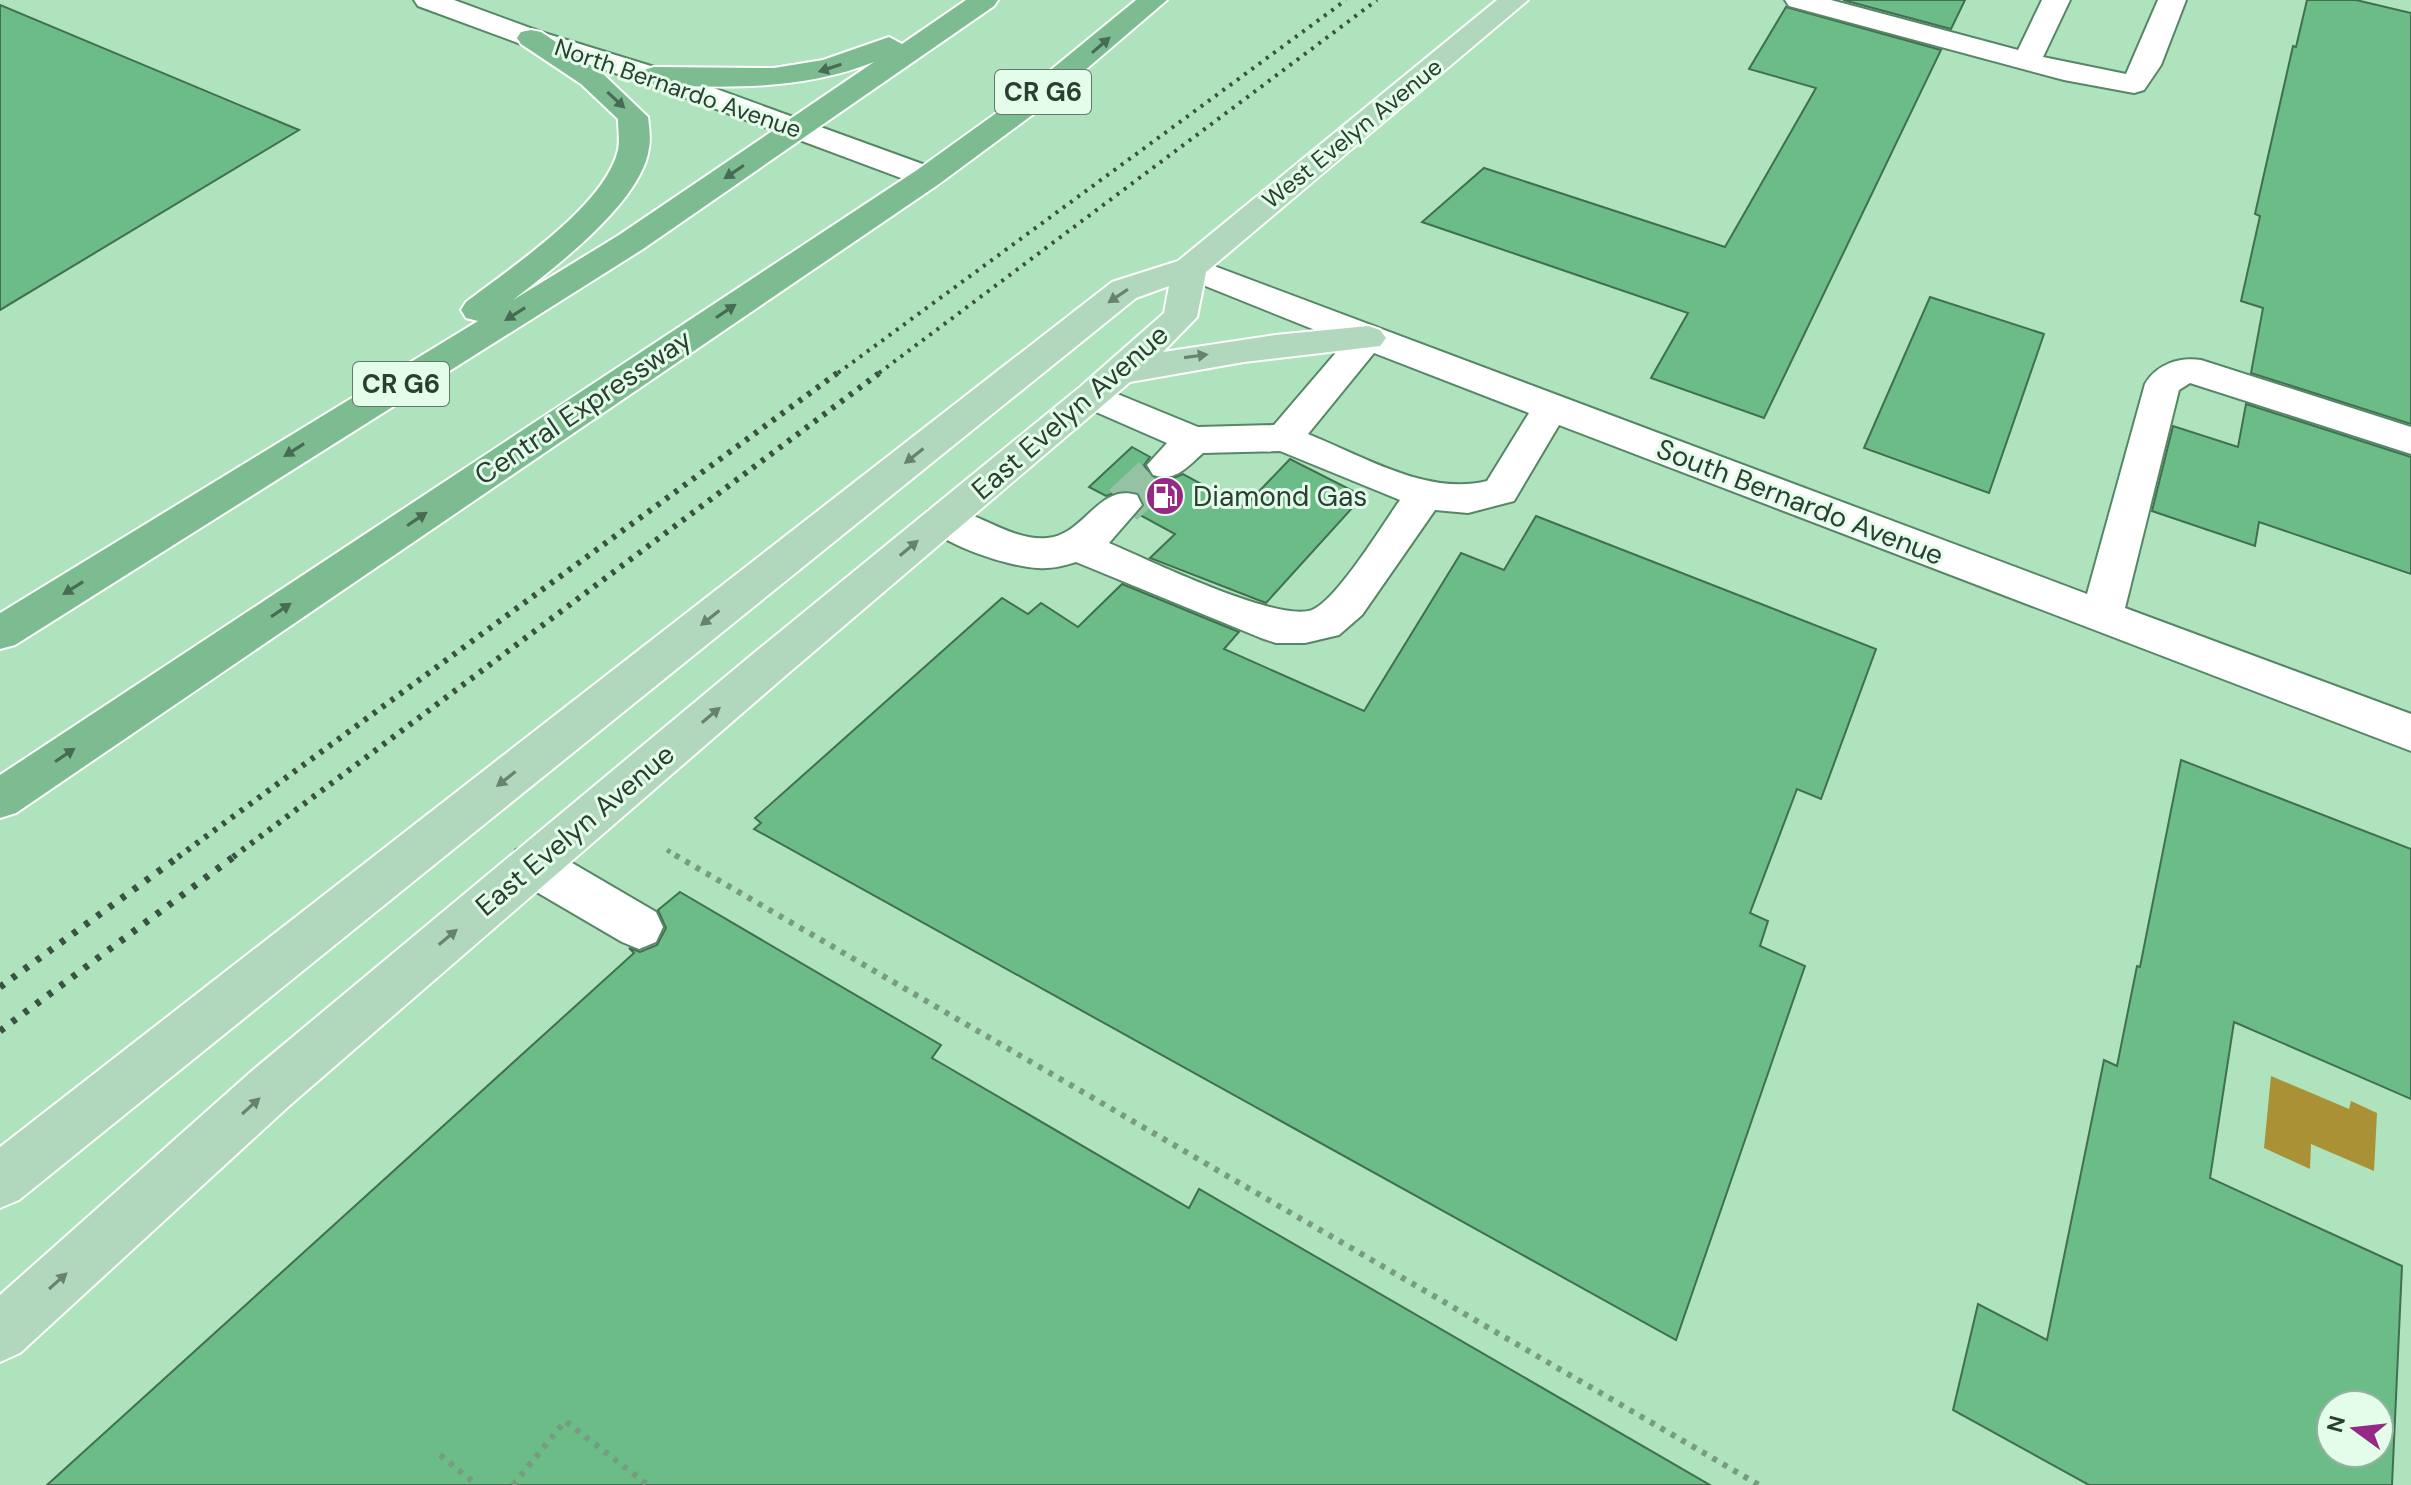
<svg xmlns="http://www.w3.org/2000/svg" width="2411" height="1485" viewBox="0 0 2411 1485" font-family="'DM Sans',sans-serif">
	<rect width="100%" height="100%" fill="#afe3be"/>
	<!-- water -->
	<path fill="#aa9136" d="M2271,1076L2349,1109L2351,1101L2377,1113L2374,1171L2311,1144L2310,1169L2264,1148Z"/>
	<!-- building -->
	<g fill="#6bbc86" stroke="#407050" stroke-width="2" fill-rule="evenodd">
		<path d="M1843,0H1965L1951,29Z"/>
		<path d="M2307,0H2356L2411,13V424L2251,373L2263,308L2241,301L2260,216L2255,214L2293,46L2296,47Z"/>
		<path d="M0,5L299,130L0,310Z"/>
		<path d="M1786,7L1941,50L1764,418L1651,378L1688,313L1422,222L1484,168L1725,247L1816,88L1749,69Z"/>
		<path d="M1930,297L2044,334L1989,493L1864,448Z"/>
		<path d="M2246,404L2411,457V574L2259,522L2255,546L2152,511L2173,426L2238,447Z"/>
		<path d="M1132,447L1150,457L1144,465L1152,478L1169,480L1183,474L1244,507L1290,459L1363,496L1266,603L1150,558L1175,534L1138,514L1145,505L1137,492L1123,490L1106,496L1089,487Z"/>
		<path d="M1536,516L1876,649L1821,799L1797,789L1750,913L1768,921L1760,946L1805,966L1676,1340L754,829L761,823L755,818L1002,598L1028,614L1041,603L1078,627L1122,584L1239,632L1224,649L1364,711L1461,553L1504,570Z"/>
		<path d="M2181,760L2411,849V1099L2234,1022L2210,1178L2402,1266L2392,1485H2089L1953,1410L1978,1304L2047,1340L2104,1060L2117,1066L2137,966L2140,967ZM2331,1405H2379V1453H2331Z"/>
		<path d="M680,892L941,1045L932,1058L1189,1208L1199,1189L1710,1485H47L634,953L629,948L640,952L657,945L666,928L658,910Z"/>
	</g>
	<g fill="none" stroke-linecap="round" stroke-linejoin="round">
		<!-- minor-tunnel -->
		<path stroke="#94c2a2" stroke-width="41" stroke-dasharray="41 20" stroke-linecap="butt" d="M1123,505L1166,465"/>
		<!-- minor casing -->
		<g stroke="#568665" stroke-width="4">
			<g id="minor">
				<path d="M414,0H454L541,32L664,70L939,170L944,177L939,184L928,186L917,184L644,82L521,44L418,6Z"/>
				<path d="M1785,0H1831L2018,50L2042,0H2070L2043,57L2126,74L2158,0H2186L2161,65L2144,90L2134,93L2064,80L1789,6Z"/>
				<path d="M1190,257L2087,594L2145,384C2157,364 2179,357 2201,360L2411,427V454L2190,383L2179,390L2125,608L2411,714V751L1559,425L1514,501L1468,513L1435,510L1362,615L1339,635L1305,643H1276L1261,638L1076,562C1063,566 1051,569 1038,568C1010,567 937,544 923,520L929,510C966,499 1005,542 1047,538C1085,535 1098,483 1137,495L1142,505L1109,543C1147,559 1277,623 1312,610C1337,600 1383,524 1400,500L1280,451L1203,453C1186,468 1176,482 1153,475L1147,465L1167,443L1080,405L1075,396L1080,387L1093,384L1198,427L1274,425L1345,342L1178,275L1173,268L1178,261ZM1374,353L1529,413L1487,481C1427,496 1363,456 1308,434Z"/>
				<path d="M533,844L550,850L656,912L663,927L656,942L639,949L622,942L516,880L510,865L516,850Z"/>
			</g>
		</g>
		<!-- major casing -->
		<g stroke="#fff" stroke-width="4">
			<path id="major" d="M1497,0H1528L1206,272L1197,317L1163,352L1275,335L1368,326L1380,330L1386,338L1380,346L1244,362L1130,382L784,677L289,1106L20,1353L0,1362V1295L253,1070L754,653L1080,387L1164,313L1169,286L1136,298L19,1200L0,1208V1147L1112,282L1178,261Z"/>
		</g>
		<!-- highway casing -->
		<g stroke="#fff" stroke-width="4">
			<g id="highway">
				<path d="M966,0H998L994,6L643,249L15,645L0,649V613L478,321L466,318L461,310L466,302C510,268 605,206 618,150C620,140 618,129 618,119L581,84L521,44L517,38L521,32L531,30L541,32L601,72L648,117C649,127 651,138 649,148C642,202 554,268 513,300L619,235L874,62C804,90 729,88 654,85L644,82L639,76L644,70L654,67L774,68L823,60L889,37L902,44Z"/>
				<path d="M1136,0H1167L1035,113L939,184L16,813L0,818V775L917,170L1013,101Z"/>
			</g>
		</g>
		<!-- path-far1 -->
		<path stroke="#769d82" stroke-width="5" stroke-dasharray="4 6" stroke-linecap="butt" d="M667,850L678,857"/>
		<!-- path -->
		<g stroke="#769d82" stroke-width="6" stroke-dasharray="5 7" stroke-linecap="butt">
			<path d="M675,855L1759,1485"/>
			<path d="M440,1455L477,1485"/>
			<path d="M513,1485L565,1421L648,1485"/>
		</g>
		<!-- minor -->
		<use href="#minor" fill="#fff" fill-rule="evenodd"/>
		<!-- major -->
		<use href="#major" fill="#b1d7bd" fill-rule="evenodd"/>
		<!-- highway -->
		<use href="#highway" fill="#7dbc91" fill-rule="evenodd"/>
		<!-- rail-far2 -->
		<g stroke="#395241" stroke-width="4" stroke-dasharray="3 6" stroke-linecap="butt">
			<path d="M838,373L1346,0"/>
			<path d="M879,373L1377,0"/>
		</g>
		<!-- rail-far1 -->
		<g stroke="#395241" stroke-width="6" stroke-dasharray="4 7" stroke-linecap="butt">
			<path d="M178,857L840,371"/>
			<path d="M233,857L882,371"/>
		</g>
		<!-- rail -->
		<g stroke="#395241" stroke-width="7" stroke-dasharray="5 10" stroke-linecap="butt">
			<path d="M0,987L181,855"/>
			<path d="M0,1031L236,855"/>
		</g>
	</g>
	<!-- one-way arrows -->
	<defs><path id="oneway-solid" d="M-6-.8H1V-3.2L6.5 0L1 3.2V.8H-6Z" transform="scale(2)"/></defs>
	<g fill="#476b53">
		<use href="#oneway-solid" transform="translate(1101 45) rotate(-41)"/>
		<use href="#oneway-solid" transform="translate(830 68) rotate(162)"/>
		<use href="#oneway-solid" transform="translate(616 100) rotate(43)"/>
		<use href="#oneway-solid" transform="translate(734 172) rotate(146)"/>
		<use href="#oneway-solid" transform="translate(726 311) rotate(-34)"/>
		<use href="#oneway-solid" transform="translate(515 314) rotate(148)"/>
		<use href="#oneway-solid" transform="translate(294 450) rotate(148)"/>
		<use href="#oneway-solid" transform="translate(417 519) rotate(-34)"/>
		<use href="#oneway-solid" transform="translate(73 588) rotate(148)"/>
		<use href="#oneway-solid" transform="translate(281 610) rotate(-34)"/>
		<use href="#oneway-solid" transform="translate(65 755) rotate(-34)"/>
	</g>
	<g fill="#678370">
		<use href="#oneway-solid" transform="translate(1118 296) rotate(146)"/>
		<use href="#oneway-solid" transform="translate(1196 356) rotate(-8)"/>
		<use href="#oneway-solid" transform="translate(914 456) rotate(142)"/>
		<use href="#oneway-solid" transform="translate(909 548) rotate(-40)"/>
		<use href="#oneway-solid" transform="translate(710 618) rotate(142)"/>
		<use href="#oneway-solid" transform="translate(711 715) rotate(-40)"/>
		<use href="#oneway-solid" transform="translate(506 779) rotate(142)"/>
		<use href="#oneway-solid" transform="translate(448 937) rotate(-40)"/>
		<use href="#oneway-solid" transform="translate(251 1106) rotate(-42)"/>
		<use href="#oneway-solid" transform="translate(58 1281) rotate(-42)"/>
	</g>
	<!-- icons -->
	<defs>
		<g id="fuel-disc" transform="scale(2)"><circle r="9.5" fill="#962888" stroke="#e3fdea"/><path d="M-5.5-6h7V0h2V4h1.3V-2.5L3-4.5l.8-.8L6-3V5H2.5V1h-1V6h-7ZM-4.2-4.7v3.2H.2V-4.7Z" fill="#fff"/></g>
	</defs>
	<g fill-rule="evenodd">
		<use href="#fuel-disc" x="1165" y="496"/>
	</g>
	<g text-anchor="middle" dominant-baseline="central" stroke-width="6" stroke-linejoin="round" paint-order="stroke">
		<!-- far-street labels -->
		<g font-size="24" fill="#2a3f31" stroke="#e3fdea">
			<text transform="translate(678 88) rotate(19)">North Bernardo Avenue</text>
			<text transform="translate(1352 133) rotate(-39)">West Evelyn Avenue</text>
		</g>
		<!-- shield labels -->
		<g fill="#e3fdea" stroke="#627868" stroke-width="2">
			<rect x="995" y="70" width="96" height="44" rx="6"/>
			<rect x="353" y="362" width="96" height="44" rx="6"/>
		</g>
		<g font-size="26" font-weight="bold" fill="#2a3f31">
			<text x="1043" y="92">CR G6</text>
			<text x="401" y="384">CR G6</text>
		</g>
		<!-- street labels -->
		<g font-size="28" fill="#2a3f31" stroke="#e3fdea">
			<text transform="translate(583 407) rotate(-34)">Central Expressway</text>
			<text transform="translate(1070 412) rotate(-41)">East Evelyn Avenue</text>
			<text transform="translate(1800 502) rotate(21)">South Bernardo Avenue</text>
			<text transform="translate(575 830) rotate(-40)">East Evelyn Avenue</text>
		</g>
		<!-- poi labels -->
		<g font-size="28" fill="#2a3f31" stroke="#e3fdea" text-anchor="start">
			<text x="1193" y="496">Diamond Gas</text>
		</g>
	</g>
	<!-- north arrow -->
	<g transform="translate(2355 1429) rotate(285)"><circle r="38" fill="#e3fdea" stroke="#99b1a0" stroke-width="2"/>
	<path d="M0-6L14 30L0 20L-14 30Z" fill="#962888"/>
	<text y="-12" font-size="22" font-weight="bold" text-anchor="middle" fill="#2a3f31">N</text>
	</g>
</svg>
